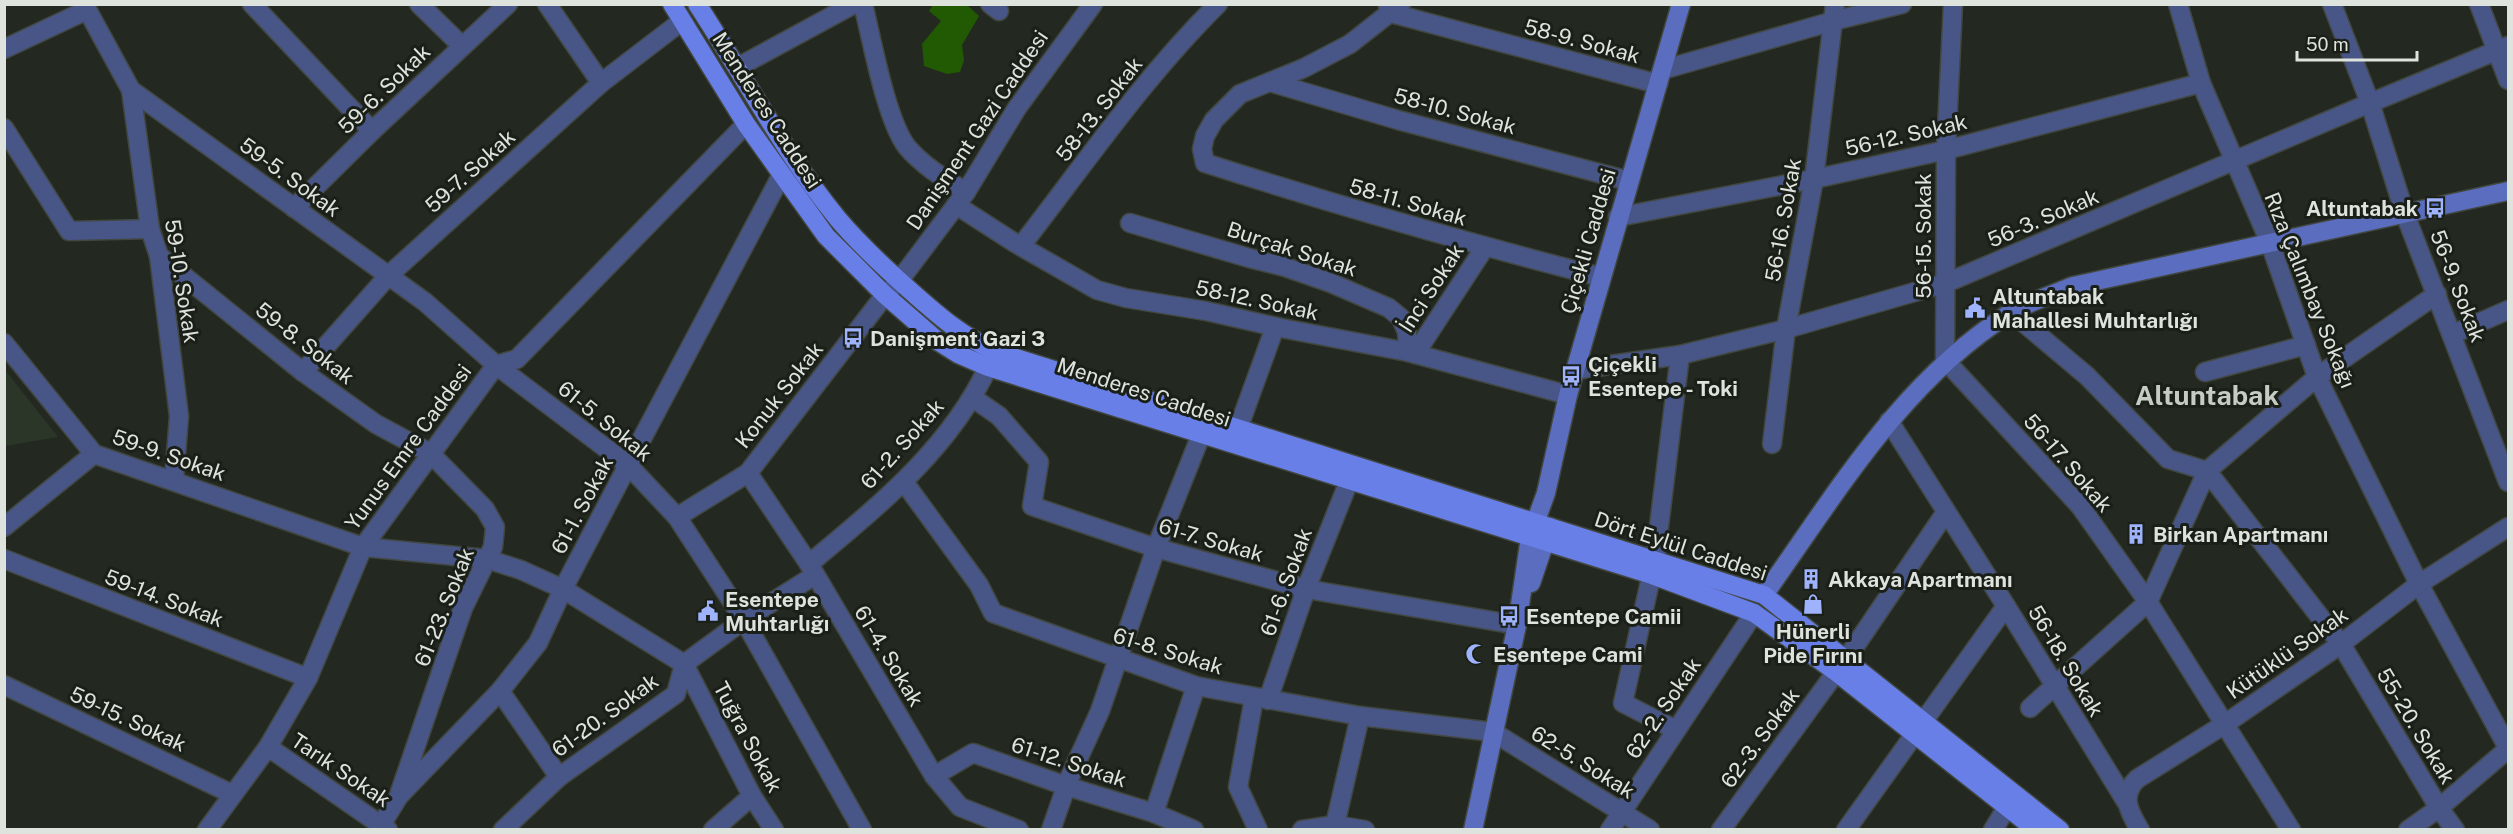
<svg xmlns="http://www.w3.org/2000/svg" width="2513" height="834" viewBox="0 0 2513 834" font-family="'Public Sans',sans-serif">
	<rect width="100%" height="100%" fill="#232921"/>
	<!-- built -->
	<path fill="#2b3528" d="M4,370H5L58,437L5,446Z"/>
	<!-- forest -->
	<path fill="#215a02" d="M933,5H967L979,16L962,45L964,60L960,72L947,74L924,66L922,44L941,21L929,11Z"/>
	<g fill="none" stroke-linecap="round" stroke-linejoin="round">
		<!-- street casing -->
		<g stroke="#41473f" stroke-width="21">
			<g id="street">
				<path d="M84,4L131,90L425,302L496,365L628,465L677,517L744,620L862,830"/>
				<path d="M252,4L372,131"/>
				<path d="M419,4L462,46"/>
				<path d="M547,4L601,83"/>
				<path d="M863,4C872,40 886,120 907,147C923,166 945,179 966,192"/>
				<path d="M990,4L999,11"/>
				<path d="M1401,4L1350,44L1304,68L1240,94L1214,120L1205,136L1202,149L1205,163C1336,205 1468,243 1601,277"/>
				<path d="M1953,4L1946,150L1945,360L2080,506L2148,602L2291,830"/>
				<path d="M2178,4L2201,83L2270,243L2317,377L2419,584L2508,748"/>
				<path d="M2332,4L2370,103L2405,214L2508,482"/>
				<path d="M2479,4L2508,80"/>
				<path d="M1388,6L1391,13L1658,84"/>
				<path d="M4,49L87,10"/>
				<path d="M738,67L854,4"/>
				<path d="M1662,70L1837,20L1902,4"/>
				<path d="M1270,82L1398,120L1629,181"/>
				<path d="M131,90L150,229L159,256L179,416L174,480"/>
				<path d="M4,128L69,231L150,229"/>
				<path d="M956,205L1015,243L1097,290L1126,298L1206,311L1281,328L1408,352L1568,395"/>
				<path d="M294,208L372,131L508,4"/>
				<path d="M1618,217L1814,179L1946,150L2201,83"/>
				<path d="M1130,223L1249,258L1285,267L1331,283L1389,308L1401,318L1407,332L1408,352"/>
				<path d="M1021,246C1084,165 1144,77 1218,4"/>
				<path d="M159,256L303,372L376,424L430,453L485,509L495,527L493,547L463,608L400,792"/>
				<path d="M2011,312L2087,376L2168,459L2207,471L2341,644L2439,808L2455,830"/>
				<path d="M2453,334L2508,310"/>
				<path d="M4,343L94,454L363,547L487,559L521,570L563,589L684,664L752,796L774,830"/>
				<path d="M1415,354L1485,247"/>
				<path d="M1575,370L1680,355L1786,329L1946,283L2370,103L2508,46"/>
				<path d="M303,372L389,275L601,83L682,21"/>
				<path d="M2205,372L2306,345"/>
				<path d="M973,398L999,416L1039,462L1032,506L1156,548L1306,589L1517,625"/>
				<path d="M1889,421L2006,606L2127,803"/>
				<path d="M1238,429L1275,327"/>
				<path d="M1772,444L1786,329L1814,179L1835,4"/>
				<path d="M748,473L809,564L934,776L960,807L1019,830"/>
				<path d="M904,482L979,585L993,613L1196,686L1360,716L1493,732L1650,830"/>
				<path d="M677,517L748,473L885,295L899,281L966,192L1017,108L1093,4"/>
				<path d="M4,527L94,454"/>
				<path d="M4,559L308,678"/>
				<path d="M809,564C877,507 950,449 988,367"/>
				<path d="M1847,658L1946,512"/>
				<path d="M4,685L232,794"/>
				<path d="M500,691L559,777"/>
				<path d="M1254,698L1238,787L1258,830"/>
				<path d="M1268,700L1306,589L1349,481"/>
				<path d="M2030,708L2148,602L2207,471L2317,377L2437,294"/>
				<path d="M1923,722L2006,606"/>
				<path d="M1676,730L1623,703L1655,559L1680,355"/>
				<path d="M268,747L388,830"/>
				<path d="M934,776L973,753L1066,786L1154,813L1194,830"/>
				<path d="M1154,813L1196,686"/>
				<path d="M207,830L268,747L308,678L363,547L496,365L517,359L746,124"/>
				<path d="M378,830L399,796L500,691L538,643L563,589L628,465L781,176"/>
				<path d="M503,830L559,777L676,694L684,664L744,620L815,575"/>
				<path d="M713,830L752,796"/>
				<path d="M1051,830L1068,781L1100,711L1156,548L1201,435"/>
				<path d="M1302,830L1335,825L1365,830"/>
				<path d="M1332,830L1335,825L1360,716"/>
				<path d="M1610,830L1754,613"/>
				<path d="M1721,830L1836,672"/>
				<path d="M1846,830L1914,735"/>
				<path d="M1993,830L2007,807"/>
				<path d="M2140,830C2129,812 2120,796 2137,779L2225,724L2341,644L2419,584L2508,527"/>
				<path d="M2408,830L2439,808L2508,749"/>
			</g>
		</g>
		<!-- secondary casing -->
		<g stroke="#41473f" stroke-width="21">
			<g id="secondary">
				<path d="M1531,583L1550,527"/>
				<path d="M1764,595C1836,494 1902,381 2010,313C2028,302 2052,295 2073,286L2508,191"/>
				<path d="M1473,830L1517,625L1530,537L1546,493L1568,395L1681,4"/>
			</g>
		</g>
		<!-- primary casing -->
		<g stroke="#41473f" stroke-width="21">
			<g id="primary">
				<path d="M672,4L746,124L826,236L885,295L939,342L958,354L988,367L1652,575L1754,613L1836,672L2036,830"/>
				<path d="M697,4C744,76 784,153 838,219C860,245 887,270 913,293C940,317 961,335 994,351L1764,595L2060,830"/>
			</g>
		</g>
		<!-- street -->
		<use href="#street" stroke="#485587" stroke-width="18"/>
		<!-- secondary -->
		<use href="#secondary" stroke="#5a6dbe" stroke-width="18"/>
		<!-- primary -->
		<use href="#primary" stroke="#697fe8" stroke-width="18"/>
	</g>
	<!-- icons -->
	<defs>
		<g id="bus-bare" transform="scale(1.62)"><path d="M-5-6H5V4H4V6H2V4H-2V6H-4V4H-5ZM-3.5-4V0h7V-4ZM-3.5 1.2v1.5H-2V1.2ZM2 1.2v1.5H3.5V1.2Z" fill="#9fb3fd" stroke="#1a1f18" stroke-width="2.5" paint-order="stroke"/></g>
		<g id="civic-bare" transform="scale(1.62)"><path d="M-.6-6.5H3V-4.5H.6V-3L4-1V1h2V6H-6V1h2V-1L-.6-3ZM-1.2 2.5V6h2.4V2.5Z" fill="#9fb3fd" stroke="#1a1f18" stroke-width="2.5" paint-order="stroke"/></g>
		<g id="building-bare" transform="scale(1.62)"><path d="M-4-6H4V6H1V3H-1V6H-4ZM-2.5-4.3h1.7v1.8h-1.7ZM.8-4.3h1.7v1.8H.8ZM-2.5-1h1.7V.8h-1.7ZM.8-1h1.7V.8H.8Z" fill="#9fb3fd" stroke="#1a1f18" stroke-width="2.5" paint-order="stroke"/></g>
		<g id="shop-bare" transform="scale(1.62)"><path d="M-5-2.5h2.3a2.7 3.5 0 0 1 5.4 0H5L5.5 6h-11ZM-1.5-2.5h3a1.5 2.3 0 0 0-3 0Z" fill="#9fb3fd" stroke="#1a1f18" stroke-width="2.5" paint-order="stroke"/></g>
		<g id="mosque-bare" transform="scale(1.62)"><path d="M3.5-4.9A6 6 0 1 0 3.5 4.9A5 5 0 1 1 3.5-4.9Z" fill="#9fb3fd" stroke="#1a1f18" stroke-width="2.5" paint-order="stroke"/></g>
	</defs>
	<g fill-rule="evenodd">
		<use href="#bus-bare" x="2435" y="208"/>
		<use href="#civic-bare" x="1975" y="308"/>
		<use href="#bus-bare" x="853" y="338"/>
		<use href="#bus-bare" x="1571" y="376"/>
		<use href="#building-bare" x="2136" y="534"/>
		<use href="#building-bare" x="1811" y="579"/>
		<use href="#shop-bare" x="1813" y="604"/>
		<use href="#civic-bare" x="708" y="611"/>
		<use href="#bus-bare" x="1509" y="616"/>
		<use href="#mosque-bare" x="1476" y="654"/>
	</g>
	<g text-anchor="middle" dominant-baseline="central" stroke-width="6" stroke-linejoin="round" paint-order="stroke">
		<!-- street labels -->
		<g font-size="21" fill="#dfe3de" stroke="#1a1f18">
			<text transform="translate(1582 41) rotate(15)">58-9. Sokak</text>
			<text transform="translate(384 89) rotate(-44)">59-6. Sokak</text>
			<text transform="translate(1099 109) rotate(-52)">58-13. Sokak</text>
			<text transform="translate(767 110) rotate(57)">Menderes Caddesi</text>
			<text transform="translate(1455 111) rotate(15)">58-10. Sokak</text>
			<text transform="translate(977 130) rotate(-56)">Danişment Gazi Caddesi</text>
			<text transform="translate(1906 135) rotate(-13)">56-12. Sokak</text>
			<text transform="translate(470 171) rotate(-42)">59-7. Sokak</text>
			<text transform="translate(290 177) rotate(36)">59-5. Sokak</text>
			<text transform="translate(1408 202) rotate(16)">58-11. Sokak</text>
			<text transform="translate(2043 218) rotate(-23)">56-3. Sokak</text>
			<text transform="translate(1783 220) rotate(-80)">56-16. Sokak</text>
			<text transform="translate(1923 236) rotate(-90)">56-15. Sokak</text>
			<text transform="translate(1588 241) rotate(-74)">Çiçekli Caddesi</text>
			<text transform="translate(1292 249) rotate(18)">Burçak Sokak</text>
			<text transform="translate(182 281) rotate(81)">59-10. Sokak</text>
			<text transform="translate(2458 286) rotate(69)">56-9. Sokak</text>
			<text transform="translate(1431 288) rotate(-57)">İnci Sokak</text>
			<text transform="translate(2310 290) rotate(68)">Rıza Çalımbay Sokağı</text>
			<text transform="translate(1257 300) rotate(12)">58-12. Sokak</text>
			<text transform="translate(305 343) rotate(38)">59-8. Sokak</text>
			<text transform="translate(1144 392) rotate(18)">Menderes Caddesi</text>
			<text transform="translate(779 395) rotate(-52)">Konuk Sokak</text>
			<text transform="translate(605 421) rotate(39)">61-5. Sokak</text>
			<text transform="translate(902 444) rotate(-48)">61-2. Sokak</text>
			<text transform="translate(408 447) rotate(-54)">Yunus Emre Caddesi</text>
			<text transform="translate(169 455) rotate(19)">59-9. Sokak</text>
			<text transform="translate(2068 463) rotate(49)">56-17. Sokak</text>
			<text transform="translate(582 505) rotate(-62)">61-1. Sokak</text>
			<text transform="translate(1211 540) rotate(16)">61-7. Sokak</text>
			<text transform="translate(1681 546) rotate(18)">Dört Eylül Caddesi</text>
			<text transform="translate(1286 582) rotate(-70)">61-6. Sokak</text>
			<text transform="translate(164 598) rotate(21)">59-14. Sokak</text>
			<text transform="translate(444 607) rotate(-68)">61-23. Sokak</text>
			<text transform="translate(1168 651) rotate(17)">61-8. Sokak</text>
			<text transform="translate(2287 653) rotate(-35)">Kütüklü Sokak</text>
			<text transform="translate(889 656) rotate(59)">61-4. Sokak</text>
			<text transform="translate(2066 661) rotate(59)">56-18. Sokak</text>
			<text transform="translate(1663 708) rotate(-56)">62-2. Sokak</text>
			<text transform="translate(605 715) rotate(-36)">61-20. Sokak</text>
			<text transform="translate(128 719) rotate(25)">59-15. Sokak</text>
			<text transform="translate(2416 726) rotate(59)">55-20. Sokak</text>
			<text transform="translate(748 737) rotate(62)">Tuğra Sokak</text>
			<text transform="translate(1760 738) rotate(-54)">62-3. Sokak</text>
			<text transform="translate(1069 762) rotate(18)">61-12. Sokak</text>
			<text transform="translate(1583 762) rotate(32)">62-5. Sokak</text>
			<text transform="translate(341 770) rotate(34)">Tarık Sokak</text>
		</g>
		<!-- poi labels -->
		<g font-size="21" font-weight="bold" fill="#dfe3de" stroke="#1a1f18" text-anchor="start">
			<text x="2418" y="208" text-anchor="end">Altuntabak</text>
			<text x="1992" y="296">Altuntabak<tspan x="1992" dy="24">Mahallesi Muhtarlığı</tspan></text>
			<text x="870" y="338">Danişment Gazi 3</text>
			<text x="1588" y="364">Çiçekli<tspan x="1588" dy="24">Esentepe - Toki</tspan></text>
			<text x="2153" y="534">Birkan Apartmanı</text>
			<text x="1828" y="579">Akkaya Apartmanı</text>
			<text x="725" y="599">Esentepe<tspan x="725" dy="24">Muhtarlığı</tspan></text>
			<text x="1526" y="616">Esentepe Camii</text>
			<text x="1813" y="631" text-anchor="middle">Hünerli<tspan x="1813" dy="24">Pide Fırını</tspan></text>
			<text x="1493" y="654">Esentepe Cami</text>
		</g>
		<!-- district labels -->
		<g font-size="27" font-weight="bold" fill="#c5ccc3" stroke="#1a1f18">
			<text x="2207" y="395">Altuntabak</text>
		</g>
	</g>
	<!-- border -->
	<rect width="2513" height="834" fill="none" stroke="#dfe3de" stroke-width="12"/>
	<!-- scale -->
	<path d="M2297 51v9h120v-9" fill="none" stroke="#dfe3de" stroke-width="3"/>
	<text x="2306" y="51" font-size="18" fill="#dfe3de" stroke="#1a1f18" stroke-width="4.5" paint-order="stroke">50 m</text>
</svg>
